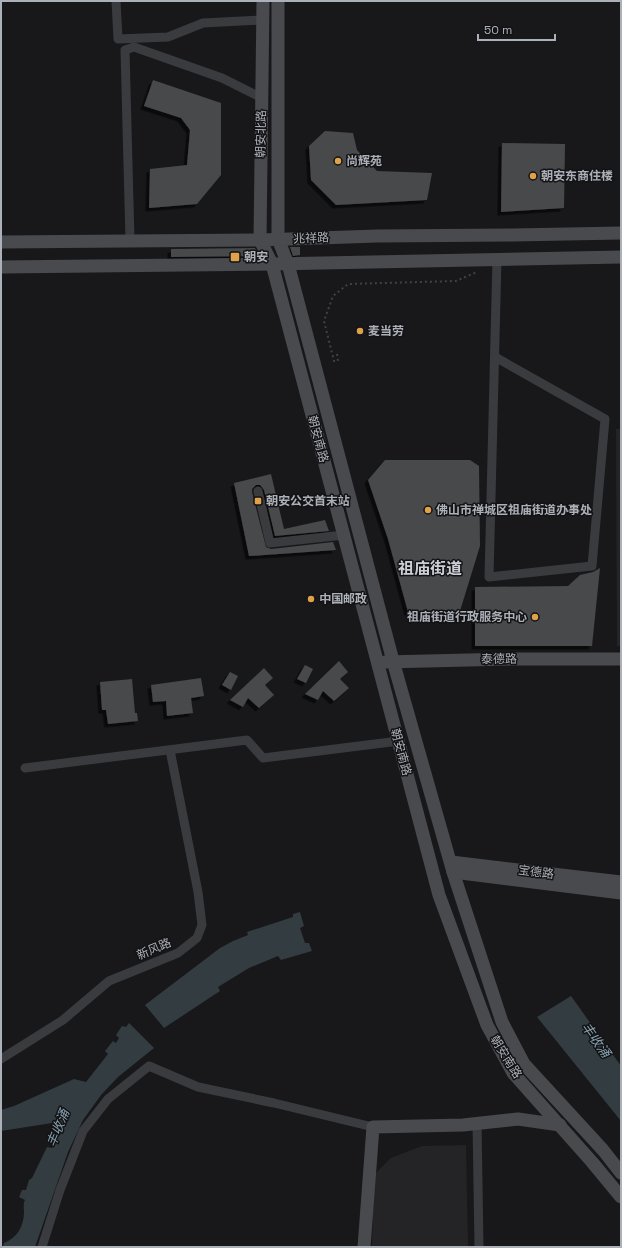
<svg xmlns="http://www.w3.org/2000/svg" width="622" height="1248" viewBox="0 0 622 1248" font-family="'Space Grotesk','Noto Sans SC',sans-serif">
	<defs>
		<filter id="shadow"><feDropShadow dx="-3.5" dy="3.5" stdDeviation="0" flood-color="#0009"/></filter>
	</defs>
	<rect width="100%" height="100%" fill="#18181a"/>
	<!-- built -->
	<g fill="#242427">
		<path d="M616,429H621V646H617Z"/>
		<path d="M466,1145L468,1247H372L374,1175L391,1158L422,1146Z"/>
	</g>
	<!-- water -->
	<g fill="#323c41">
		<path d="M300,912L304,926L300,928L305,943H309L312,951L281,960L278,956L249,968L218,987L220,991L164,1028L145,1005L220,948L233,941L248,935L247,932L293,917V914Z"/>
		<path d="M571,996L621,1066V1121L537,1017Z"/>
		<path d="M129,1023L154,1048L118,1077L101,1095L83,1120L68,1152L35,1247H3L4,1243C17,1238 24,1226 24,1212C24,1207 23,1204 25,1200L19,1197L22,1190H26L29,1180L32,1178L47,1147L52,1148L62,1129L52,1123L1,1131V1110L14,1106L74,1079L86,1082L108,1054L105,1051L113,1041L116,1043L119,1038L116,1035L122,1026L126,1027Z"/>
	</g>
	<!-- building -->
	<g fill="#47484c" filter="url(#shadow)">
		<path d="M153,80L221,103V175L197,204L149,208L150,169L187,165L190,130L181,118L144,106Z"/>
		<path d="M325,131L353,133L357,150L377,171L432,173L427,200L336,205L311,180L309,146Z"/>
		<path d="M502,143L565,144L564,208L501,212Z"/>
		<path d="M290,247H300V255L293,256Z"/>
		<path d="M255,248L259,256L171,257V249Z"/>
		<path d="M385,460H470L479,466L480,546L460,611L441,610L408,612L388,539L368,480Z"/>
		<path d="M271,474L284,529L325,520L329,531L275,536L264,490L260,485H256L252,489V492L266,547L271,549L333,542L336,550L249,556L234,483Z"/>
		<path d="M600,568L592,646H475V587L568,586L580,575L593,572Z"/>
		<path d="M339,661L348,672L340,679L349,688L334,701L323,691L318,700L305,694Z"/>
		<path d="M305,665L313,669L306,683L297,679Z"/>
		<path d="M264,668L273,678L265,685L274,695L259,708L248,698L243,707L230,700Z"/>
		<path d="M230,672L238,676L231,690L222,685Z"/>
		<path d="M201,678L204,696L191,698L193,713L167,716L166,701L153,702L151,685Z"/>
		<path d="M132,679L135,713H137L138,721L108,724L106,710H102L100,682Z"/>
	</g>
	<g fill="none" stroke-linecap="round" stroke-linejoin="round">
		<!-- path -->
		<path stroke="#3f4245" stroke-width="2" stroke-dasharray="2 3" stroke-linecap="butt" d="M337,354L338,361H334L324,321L333,296L348,284L456,281L477,272"/>
		<!-- street -->
		<g stroke="#393b3e" stroke-width="9">
			<path d="M116,1L118,39L168,37L203,23L263,20"/>
			<path d="M130,241L125,50L134,47L222,78L262,98"/>
			<path d="M495,357L605,419L592,566L489,577L497,259"/>
			<path d="M258,491L270,543L344,535"/>
			<path d="M25,768L247,740L263,758L399,741"/>
			<path d="M1,1059L63,1020L109,981L178,953L197,938L202,925L198,892L170,750"/>
			<path d="M477,1123L479,1247"/>
			<path d="M42,1247L60,1190L83,1131L108,1099L149,1066L198,1087L274,1103L373,1127"/>
		</g>
		<!-- secondary -->
		<g stroke="#484a4e" stroke-width="13">
			<path d="M263,1L260,240L272,264L439,895L487,1025L513,1073L592,1162L621,1197"/>
			<path d="M278,1V239L288,264L393,661L453,872L502,1022L524,1064L603,1150L621,1173"/>
			<path d="M1,242L260,240L377,236L513,235L621,233"/>
			<path d="M1,267L272,264L621,257"/>
			<path d="M385,662L511,659H621"/>
			<path d="M451,862L621,882"/>
			<path d="M453,872L621,893"/>
			<path d="M364,1247L373,1127L463,1125L518,1119L560,1125"/>
		</g>
	</g>
	<!-- markers -->
	<g fill="#dfa14a" stroke="#131315" stroke-width="1.5">
		<circle cx="338" cy="161" r="4"/>
		<circle cx="533" cy="176" r="4"/>
		<rect x="230" y="252" width="10" height="10" rx="2"/>
		<circle cx="360" cy="331" r="4"/>
		<rect x="254" y="497" width="8" height="8" rx="2"/>
		<circle cx="428" cy="510" r="4"/>
		<circle cx="311" cy="599" r="4"/>
		<circle cx="535" cy="617" r="4"/>
	</g>
	<g text-anchor="middle" dominant-baseline="central" stroke-width="3" stroke-linejoin="round" paint-order="stroke">
		<!-- street labels -->
		<g font-size="12" fill="#acb0b8" stroke="#131315">
			<text transform="translate(261 134) rotate(-89)">朝安北路</text>
			<text transform="translate(311 238) rotate(-2)">兆祥路</text>
			<text transform="translate(318 439) rotate(75)">朝安南路</text>
			<text transform="translate(499 659) rotate(-1)">泰德路</text>
			<text transform="translate(401 752) rotate(75)">朝安南路</text>
			<text transform="translate(536 872) rotate(7)">宝德路</text>
			<text transform="translate(154 949) rotate(-23)">新风路</text>
			<text transform="translate(506 1057) rotate(58)">朝安南路</text>
		</g>
		<!-- poi labels -->
		<g font-size="12" font-weight="bold" fill="#acb0b8" stroke="#131315" text-anchor="start">
			<text x="346" y="161">尚辉苑</text>
			<text x="541" y="176">朝安东商住楼</text>
			<text x="244" y="257">朝安</text>
			<text x="368" y="331">麦当劳</text>
			<text x="266" y="501">朝安公交首末站</text>
			<text x="436" y="510">佛山市禅城区祖庙街道办事处</text>
			<text x="319" y="599">中国邮政</text>
			<text x="527" y="617" text-anchor="end">祖庙街道行政服务中心</text>
		</g>
		<!-- water labels -->
		<g font-size="13" font-style="italic" fill="#86a0af" stroke="#131315">
			<text transform="translate(596 1040) rotate(54)">丰收涌</text>
			<text transform="translate(58 1128) rotate(-68)">丰收涌</text>
		</g>
		<!-- district labels -->
		<g font-size="16" font-weight="bold" fill="#cccfd5" stroke="#131315">
			<text x="430" y="568">祖庙街道</text>
		</g>
	</g>
	<!-- border -->
	<rect width="622" height="1248" fill="none" stroke="#acb0b8" stroke-width="4"/>
	<!-- scale -->
	<path d="M478 34v6h77v-6" fill="none" stroke="#acb0b8" stroke-width="2"/>
	<text x="484" y="34" font-size="12" fill="#acb0b8" stroke="#131315" stroke-width="3" paint-order="stroke">50 m</text>
</svg>
